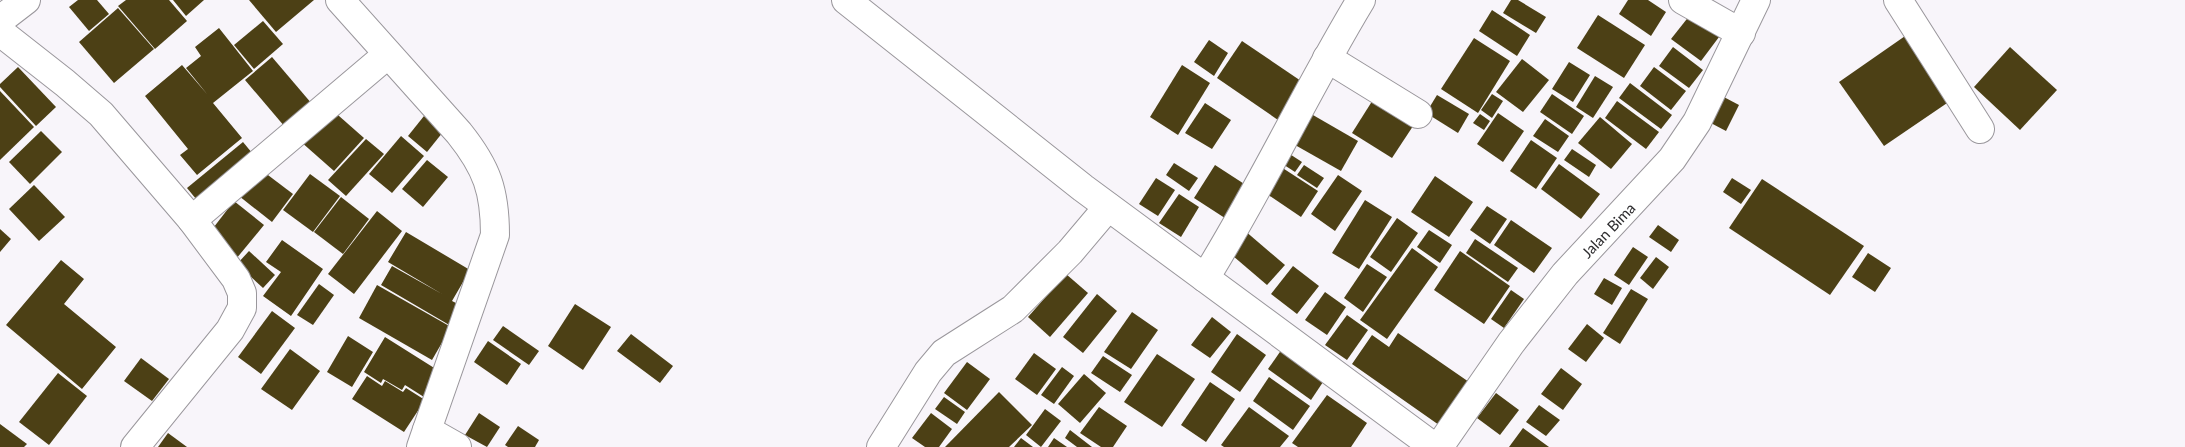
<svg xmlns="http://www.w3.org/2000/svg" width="2185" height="447" viewBox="0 0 2185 447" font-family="Lato,sans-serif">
	<rect width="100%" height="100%" fill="#f8f5fa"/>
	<!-- building -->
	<g fill="#4c4015">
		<path d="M78,0H97L109,14L89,31L69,7Z"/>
		<path d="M126,0H169L187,21L155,49L118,6Z"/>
		<path d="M173,0H204L186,16Z"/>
		<path d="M249,0H314L276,32Z"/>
		<path d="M1511,0H1518L1546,17L1536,33L1503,13Z"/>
		<path d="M1628,0H1648L1666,12L1651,36L1619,14Z"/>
		<path d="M118,8L154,49L114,83L79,42Z"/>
		<path d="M1492,10L1530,35L1517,56L1479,31Z"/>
		<path d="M1598,15L1645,45L1624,78L1577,48Z"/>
		<path d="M1690,15L1719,37L1701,61L1671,39Z"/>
		<path d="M263,21L283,44L254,69L234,45Z"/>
		<path d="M219,28L253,71L213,103L242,138L197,175L180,155L188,149L145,96L182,65L207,94L186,68L201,56L195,47Z"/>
		<path d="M1908,34L1953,99L1884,146L1839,82Z"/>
		<path d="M1474,38L1510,61L1478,113L1441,89Z"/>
		<path d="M1209,40L1228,53L1214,76L1194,62Z"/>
		<path d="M1242,41L1304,83L1278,120L1217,78Z"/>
		<path d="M1673,47L1703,70L1689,88L1659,66Z"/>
		<path d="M2010,47L2057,90L2020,130L1974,87Z"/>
		<path d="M272,57L312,104L285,127L245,80Z"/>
		<path d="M1522,59L1549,80L1523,112L1496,92Z"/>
		<path d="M1569,62L1590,75L1573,102L1552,89Z"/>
		<path d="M1182,65L1210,83L1178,135L1150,117Z"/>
		<path d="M18,67L56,107L36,126L0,87V84Z"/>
		<path d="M1654,67L1686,91L1671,110L1640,86Z"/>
		<path d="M1595,76L1613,87L1593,118L1576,107Z"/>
		<path d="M1630,83L1672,115L1661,129L1619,98Z"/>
		<path d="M0,91L34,127L0,160Z"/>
		<path d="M1492,94L1503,101L1492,118L1481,110Z"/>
		<path d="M1552,94L1584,116L1572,134L1540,112Z"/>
		<path d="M1376,95L1417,120L1392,158L1352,133Z"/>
		<path d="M1437,95L1469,114L1458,133L1426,113Z"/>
		<path d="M1720,95L1739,105L1726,131L1707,121Z"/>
		<path d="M1617,101L1659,132L1646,149L1605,118Z"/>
		<path d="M1205,103L1231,120L1212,149L1185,133Z"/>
		<path d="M330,108L364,138L334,171L300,141Z"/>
		<path d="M1306,111L1358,141L1341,171L1288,141Z"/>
		<path d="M1498,113L1524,131L1503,162L1477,144Z"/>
		<path d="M1480,114L1490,121L1484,130L1473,123Z"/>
		<path d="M424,116L443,132L427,152L408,136Z"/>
		<path d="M1600,117L1632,144L1611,169L1578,143Z"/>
		<path d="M1545,119L1569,136L1558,152L1533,136Z"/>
		<path d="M41,131L62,152L30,184L9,162Z"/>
		<path d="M401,136L424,156L392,193L369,174Z"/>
		<path d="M366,139L384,154L346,196L328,180Z"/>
		<path d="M1531,140L1557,158L1536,189L1510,171Z"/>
		<path d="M243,142L257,159L201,205L187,188Z"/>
		<path d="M1572,149L1596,165L1589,177L1564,160Z"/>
		<path d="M1285,151L1302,162L1295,172L1278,161Z"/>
		<path d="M427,160L448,177L423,207L402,189Z"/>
		<path d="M1174,163L1198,178L1189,191L1166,175Z"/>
		<path d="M1559,164L1600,194L1581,219L1541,189Z"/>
		<path d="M1215,165L1252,189L1231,222L1194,198Z"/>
		<path d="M1278,165L1318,191L1301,217L1261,190Z"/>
		<path d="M1304,165L1324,178L1317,188L1297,175Z"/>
		<path d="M260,169L293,194L272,222L239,196Z"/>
		<path d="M310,174L340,196L313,232L283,210Z"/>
		<path d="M1338,175L1362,191L1335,231L1311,214Z"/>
		<path d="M1435,176L1473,202L1449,237L1411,212Z"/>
		<path d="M1156,178L1175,190L1158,216L1139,204Z"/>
		<path d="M1732,178L1751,190L1741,204L1723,192Z"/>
		<path d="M1762,179L1864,246L1830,295L1729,228Z"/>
		<path d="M34,185L65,217L39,241L9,209Z"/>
		<path d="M1179,194L1199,207L1181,237L1159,223Z"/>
		<path d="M341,197L369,219L343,254L314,232Z"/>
		<path d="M1365,200L1392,217L1359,269L1332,253Z"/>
		<path d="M234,201L264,225L236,259L207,236Z"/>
		<path d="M1487,206L1507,219L1490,244L1470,230Z"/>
		<path d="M377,211L402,231L354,294L328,274Z"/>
		<path d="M1397,218L1418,233L1391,272L1370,257Z"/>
		<path d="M1511,220L1552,248L1534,273L1494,245Z"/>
		<path d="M1658,225L1679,240L1671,252L1649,237Z"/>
		<path d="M0,229L11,239L0,252Z"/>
		<path d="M1244,230L1285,265L1267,285L1226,250Z"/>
		<path d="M1429,230L1452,245L1440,263L1417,247Z"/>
		<path d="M406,232L470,270L452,301L462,306L451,326L381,285L392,266L442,294L388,262Z"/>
		<path d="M1475,239L1518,268L1508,282L1466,253Z"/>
		<path d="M282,240L323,269L291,316L263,296L281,272L266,262Z"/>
		<path d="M1633,247L1648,257L1629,285L1614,275Z"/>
		<path d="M1412,248L1438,267L1387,339L1360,320Z"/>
		<path d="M249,251L275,275L263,288L237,264Z"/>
		<path d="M1460,251L1510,286L1484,324L1434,290Z"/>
		<path d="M1868,253L1891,268L1875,292L1852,277Z"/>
		<path d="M1656,257L1669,267L1653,289L1640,278Z"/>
		<path d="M61,260L84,279L64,304L116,347L82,389L6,325Z"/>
		<path d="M1367,264L1387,277L1363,312L1344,298Z"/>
		<path d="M1293,266L1319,286L1297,314L1271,294Z"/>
		<path d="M1066,274L1088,293L1050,337L1028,317Z"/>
		<path d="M1604,278L1622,288L1612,305L1594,294Z"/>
		<path d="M319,284L334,295L313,325L297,315Z"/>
		<path d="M377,285L451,327L432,360L359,318Z"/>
		<path d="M1631,289L1648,299L1620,344L1603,333Z"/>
		<path d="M1511,290L1524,299L1504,328L1491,319Z"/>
		<path d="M1325,292L1346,307L1327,335L1305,320Z"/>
		<path d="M1097,294L1117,311L1083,353L1063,337Z"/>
		<path d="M575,304L611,327L583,370L548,346Z"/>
		<path d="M272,311L295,328L261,374L238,357Z"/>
		<path d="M1132,312L1158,330L1131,369L1104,352Z"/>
		<path d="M1347,315L1368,330L1347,360L1325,345Z"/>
		<path d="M1212,317L1231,332L1210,358L1191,345Z"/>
		<path d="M1587,324L1604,338L1586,362L1568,349Z"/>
		<path d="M503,326L539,351L529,365L493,340Z"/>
		<path d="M1398,333L1469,382L1439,425L1352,364L1372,335L1389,347Z"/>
		<path d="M631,334L673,366L660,383L617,351Z"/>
		<path d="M1237,334L1266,355L1240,392L1211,372Z"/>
		<path d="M348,336L373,352L352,387L327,372Z"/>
		<path d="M385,337L439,371L424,397L405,385L402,390L383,379L381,383L364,372Z"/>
		<path d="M488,341L521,364L507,385L474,362Z"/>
		<path d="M290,349L320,371L292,410L261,389Z"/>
		<path d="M1282,349L1325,379L1311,400L1268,369Z"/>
		<path d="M1034,353L1056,369L1037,395L1015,379Z"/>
		<path d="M1157,354L1195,379L1162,427L1124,402Z"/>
		<path d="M1103,356L1132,375L1120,392L1091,373Z"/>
		<path d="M141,358L169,379L152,401L124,381Z"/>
		<path d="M967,362L990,379L967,410L944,393Z"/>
		<path d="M1062,367L1074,376L1054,404L1041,395Z"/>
		<path d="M1561,368L1582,384L1563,410L1541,394Z"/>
		<path d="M58,373L87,396L49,445L19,422Z"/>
		<path d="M1084,374L1106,393L1080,423L1058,404Z"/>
		<path d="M367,376L382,386L385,381L403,392L406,388L425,400L404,432L352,399Z"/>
		<path d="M1269,377L1310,406L1293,430L1253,401Z"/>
		<path d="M1210,382L1235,399L1206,442L1181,425Z"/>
		<path d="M999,392L1032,425L1009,447H945Z"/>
		<path d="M1496,393L1519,410L1500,435L1477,418Z"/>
		<path d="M1327,395L1367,423L1351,447H1298L1292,443Z"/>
		<path d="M944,397L965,412L957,424L935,409Z"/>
		<path d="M1539,405L1560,420L1546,436L1526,422Z"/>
		<path d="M1099,407L1127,426L1113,447H1101L1080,433Z"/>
		<path d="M1249,407L1289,436L1280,447H1224L1221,445Z"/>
		<path d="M1045,409L1061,421L1041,447L1026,435Z"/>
		<path d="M479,413L500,427L487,447L465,435Z"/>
		<path d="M931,413L952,429L939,447H925L912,438Z"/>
		<path d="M0,424L27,444L24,447H0Z"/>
		<path d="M518,426L539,440L535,447H508L505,445Z"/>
		<path d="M1523,428L1549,447H1509Z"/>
		<path d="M1070,430L1092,447H1077L1065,438Z"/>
		<path d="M168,433L187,447H158Z"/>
		<path d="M1021,438L1033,447H1014Z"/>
		<path d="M1054,438L1067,447H1048Z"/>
	</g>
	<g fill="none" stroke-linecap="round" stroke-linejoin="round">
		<!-- minor casing -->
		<g stroke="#9a979c" stroke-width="30">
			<g id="minor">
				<path d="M340,0L459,133C487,168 495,191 495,235L421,447"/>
				<path d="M846,0L1083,188L1434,447"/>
				<path d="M1683,0L1741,33"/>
				<path d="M1898,0L1980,129"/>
				<path d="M0,20L26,0"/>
				<path d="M0,32L65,83L101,114L192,220L236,279L242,293V308L230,330L135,447"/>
				<path d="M1327,58L1418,114"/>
				<path d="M192,220L387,55"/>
				<path d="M1205,278C1261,188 1306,91 1361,0"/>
				<path d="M427,430L457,447"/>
				<path d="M881,447L928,372L944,353L1013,309L1070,252L1108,207"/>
				<path d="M1439,447L1511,343L1565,274L1672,159L1697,122L1756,0"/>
			</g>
		</g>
		<!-- minor -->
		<use href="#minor" stroke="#fff" stroke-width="28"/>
	</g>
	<g text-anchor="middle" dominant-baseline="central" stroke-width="5" stroke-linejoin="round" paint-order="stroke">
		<!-- street labels -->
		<g font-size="15" fill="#2e2d2f" stroke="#fff">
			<text transform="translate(1608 230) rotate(-46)">Jalan Bima</text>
		</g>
	</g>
</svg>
